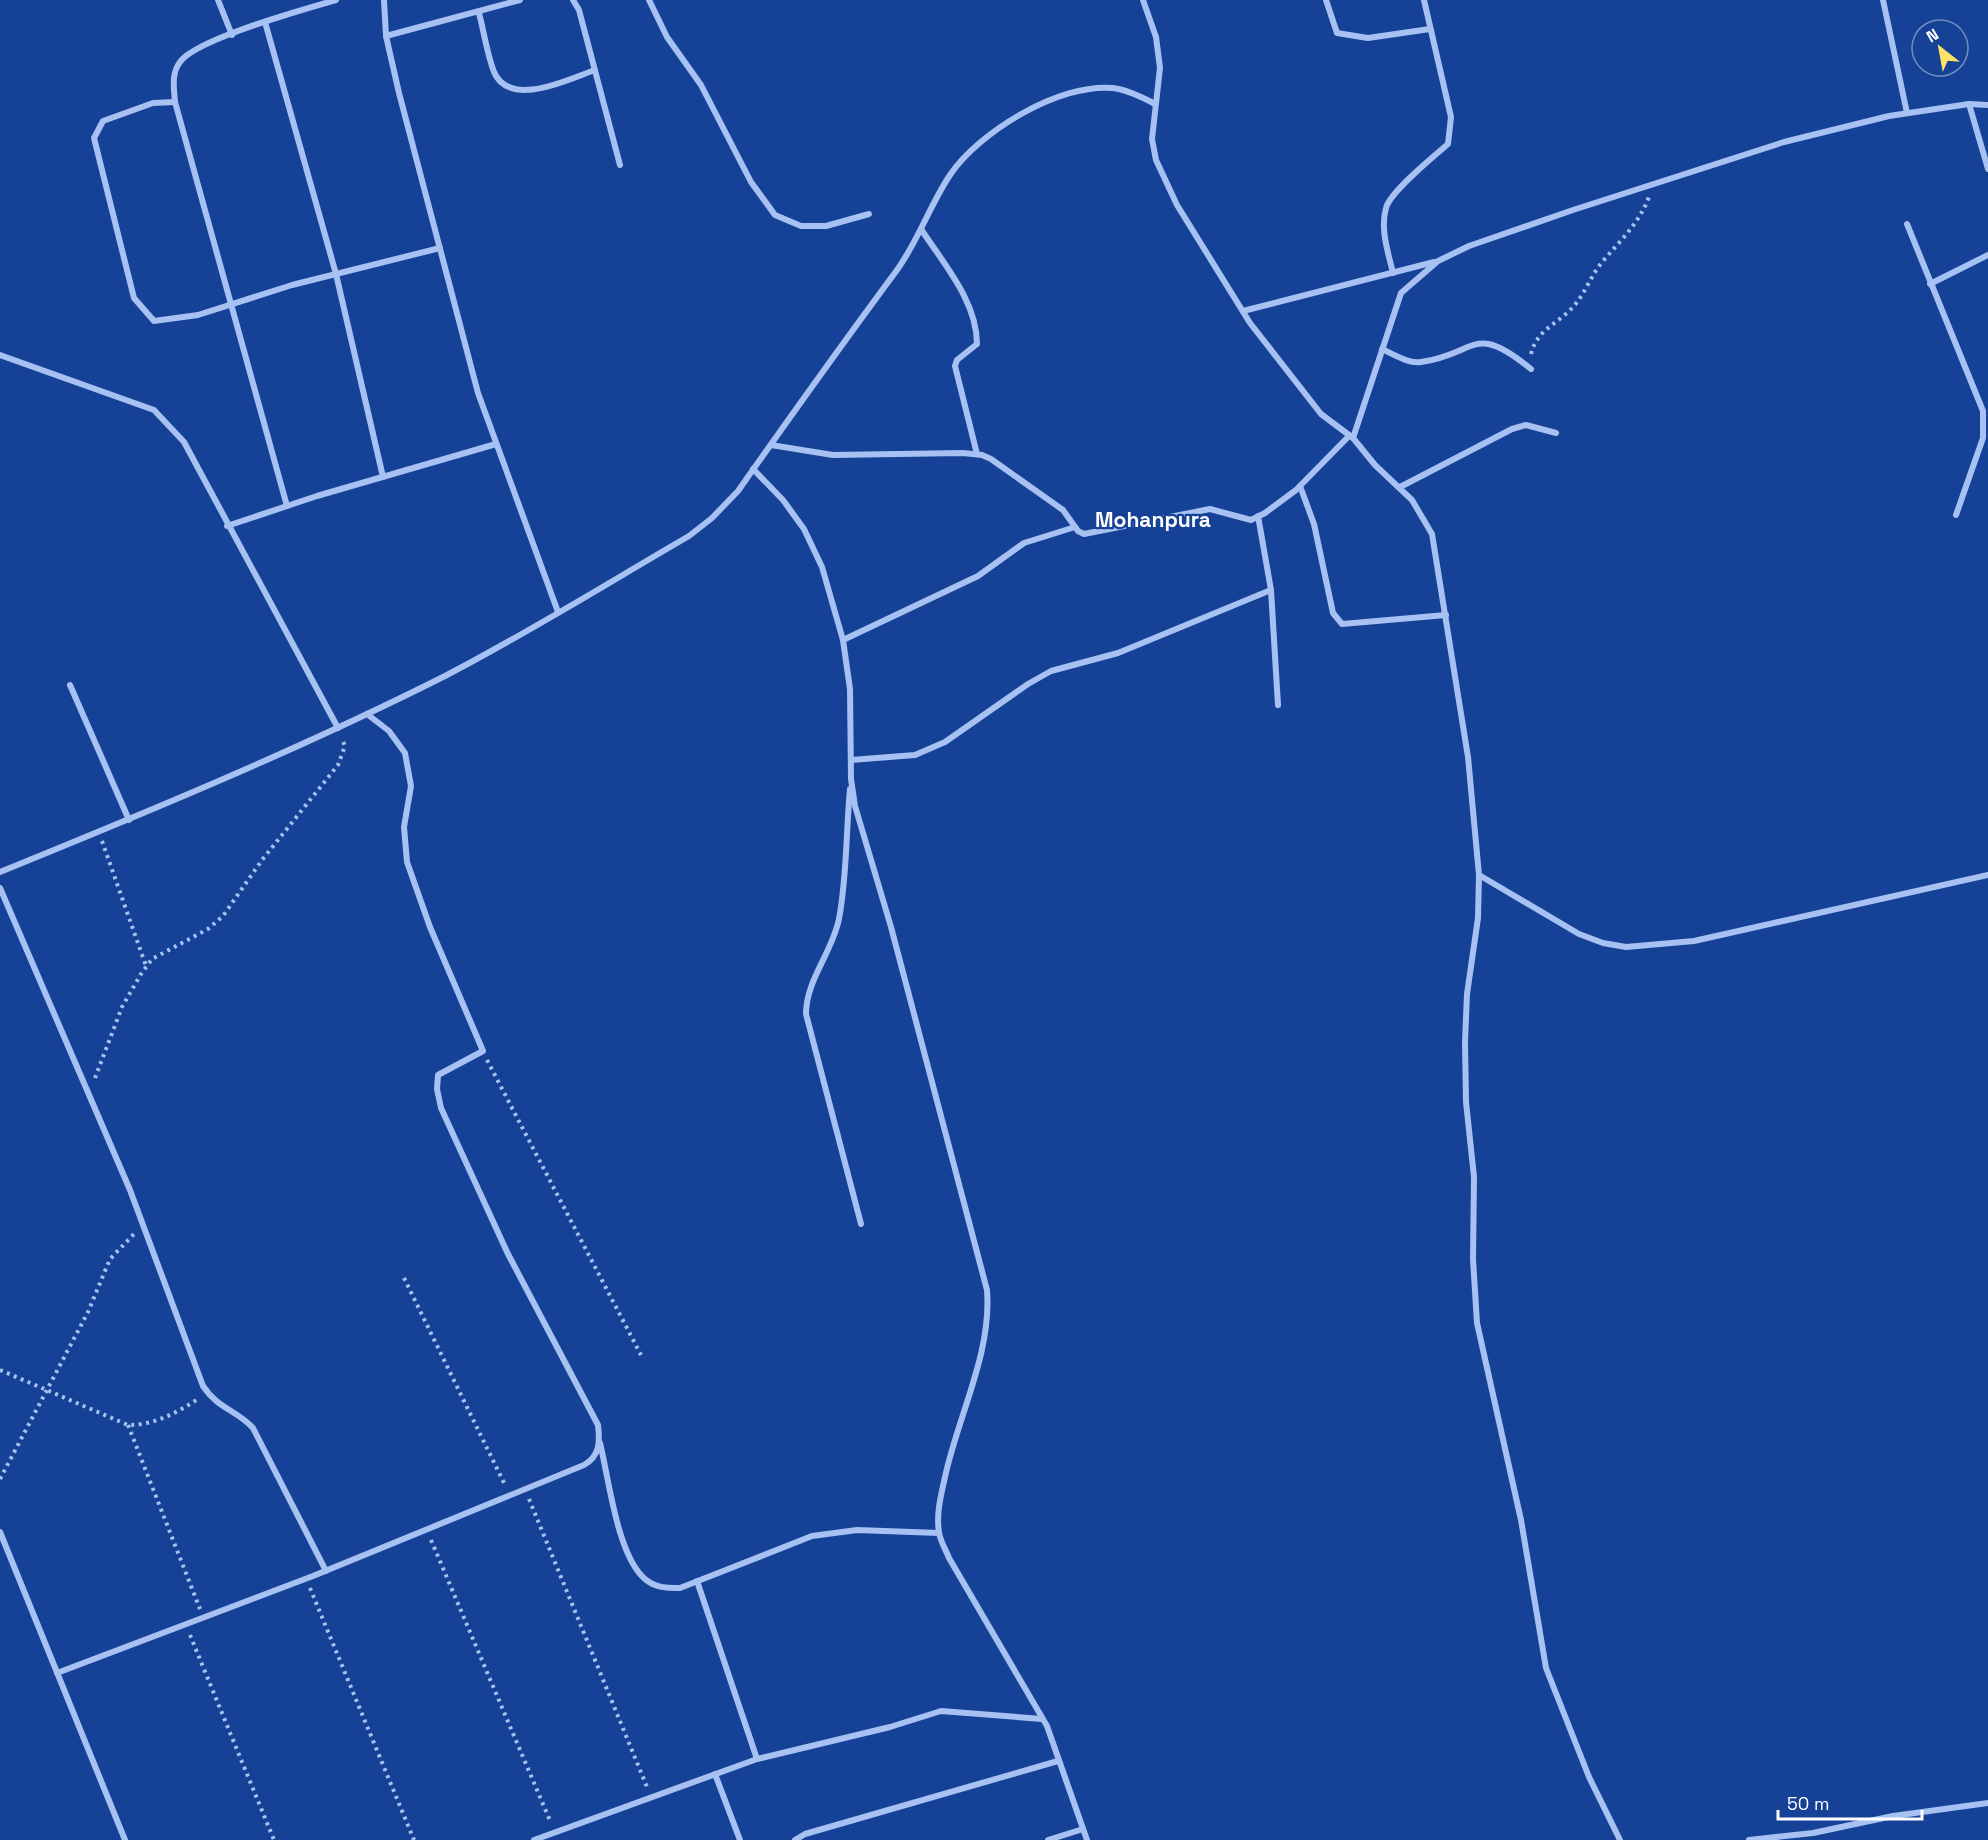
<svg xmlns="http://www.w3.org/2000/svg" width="1988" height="1840" viewBox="0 0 1988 1840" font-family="'Space Grotesk',sans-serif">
	<rect width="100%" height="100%" fill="#154196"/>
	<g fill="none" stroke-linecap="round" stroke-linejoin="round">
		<!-- path -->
		<g stroke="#a6c1f2" stroke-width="4" stroke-dasharray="3 4.5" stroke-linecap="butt">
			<path d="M1531,354C1537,329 1558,324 1573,307C1585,294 1591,275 1603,261C1621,240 1639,223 1649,197"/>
			<path d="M102,841L146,966"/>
			<path d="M487,1060L641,1355"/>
			<path d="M95,1078L122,1007L141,974L152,959L208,929L223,916L262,860L338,765L345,746L342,739"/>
			<path d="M404,1278L505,1485"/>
			<path d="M0,1370L128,1425C155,1425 176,1413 198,1399"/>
			<path d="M128,1425L200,1609"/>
			<path d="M0,1479L88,1312L110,1259L134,1234"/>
			<path d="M529,1499L647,1787"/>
			<path d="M431,1540L551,1823"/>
			<path d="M310,1588L414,1840"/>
			<path d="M190,1635L274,1840"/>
		</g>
		<!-- minor -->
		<g stroke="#a6c1f2" stroke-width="6">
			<path d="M218,0L232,35"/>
			<path d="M384,0L386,36L399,93L478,393L558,612"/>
			<path d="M573,0L579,10L620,165"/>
			<path d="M649,0L667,37L701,85L751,182L775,215L801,226H826L869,214"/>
			<path d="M1143,0L1156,37L1160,68L1152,139L1156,160L1177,205L1250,323L1321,414L1353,438L1375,465L1412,500L1432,534L1468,757L1479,875L1478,918L1467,994L1465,1042L1466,1102L1474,1177L1473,1259L1477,1323L1521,1520L1546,1668L1589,1777L1620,1840"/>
			<path d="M1326,0L1337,33L1368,38L1430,29"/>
			<path d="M1883,0L1907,113"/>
			<path d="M479,13C484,32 487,54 494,72C510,109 569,79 595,70"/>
			<path d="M265,22L336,274L383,477"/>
			<path d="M386,36L520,0"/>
			<path d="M175,102L153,103L103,121L94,138L134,298L154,321L198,315L292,285L440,248"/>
			<path d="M1969,104L1988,169"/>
			<path d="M1907,224L1983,411V438L1956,515"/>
			<path d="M921,229C943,263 977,301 977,344L957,360L955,366L977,454"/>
			<path d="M1393,273C1388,252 1380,229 1386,208C1390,192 1434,156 1448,144L1451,117L1424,0"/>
			<path d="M1930,284L1988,255"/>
			<path d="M1243,311L1434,262"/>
			<path d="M1382,349C1393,354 1408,364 1421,362C1478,354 1472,321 1531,369"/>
			<path d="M0,355L154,410L184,442L338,728"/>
			<path d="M1353,438L1401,293L1438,261L1469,246L1573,210L1784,142L1889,116L1969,104L1988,105"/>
			<path d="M771,445L833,455L963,453L982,455L991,459L1063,510L1078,531L1084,534L1210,509L1251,520L1265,513L1296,490L1349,436"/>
			<path d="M753,469L783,500L804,529L822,567L843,640L850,689L851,779L855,806L891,927L987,1290C992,1353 958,1416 945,1477C941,1495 936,1514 939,1532C940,1541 946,1550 949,1558L1047,1726L1087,1840"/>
			<path d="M1300,486L1314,524L1333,613L1342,624L1446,615"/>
			<path d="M1400,487L1512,429L1526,425L1556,433"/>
			<path d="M287,506L175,102C174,88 171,74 180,62C196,39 305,9 336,0"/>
			<path d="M1258,516L1271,590L1278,705"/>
			<path d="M227,526L317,496L496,444"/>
			<path d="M843,640L978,576L1024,543L1075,527"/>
			<path d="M70,685L129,820"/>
			<path d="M851,760L915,755L945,742L1028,684L1051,671L1118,653L1271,590"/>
			<path d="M850,789C846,831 847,877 839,919C832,953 806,980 806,1014L861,1224"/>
			<path d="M0,872C150,811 300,749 445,676C528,633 608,583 689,536L712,518L738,491C790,417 843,343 897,270C918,241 930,205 950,175C979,132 1059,83 1113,88C1128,90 1142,97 1155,104"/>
			<path d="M1479,875L1579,934L1603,943L1626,947L1694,941L1988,875"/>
			<path d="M0,888L130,1190L203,1386C218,1409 237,1410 253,1428L326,1571"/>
			<path d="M600,1443C609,1479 617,1555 645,1579C655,1588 667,1588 680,1588L812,1536L857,1530L939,1533"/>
			<path d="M0,1532L125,1840"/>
			<path d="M697,1581L757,1759"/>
			<path d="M57,1673L313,1576L584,1465C600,1456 600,1442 598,1425L508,1254L441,1108L437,1089L438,1075L483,1051L430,927L407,862L404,827L411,786L405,753L389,731L367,714"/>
			<path d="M715,1774L740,1840"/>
			<path d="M534,1840L757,1759L890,1727L941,1711L1042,1719"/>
			<path d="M795,1840L805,1834L1058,1761"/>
			<path d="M1048,1840L1083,1829"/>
			<path d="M1749,1840L1813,1833L1893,1816L1988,1803"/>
		</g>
	</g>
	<g text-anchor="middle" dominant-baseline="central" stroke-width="4.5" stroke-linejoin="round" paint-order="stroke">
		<!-- quarter labels -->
		<g font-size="21" font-weight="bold" fill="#fff" stroke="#154196">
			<text x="1153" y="519">Mohanpura</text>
		</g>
	</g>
	<!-- north arrow -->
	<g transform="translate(1940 48) rotate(329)"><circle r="28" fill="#154196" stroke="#738dc0" stroke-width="1.5"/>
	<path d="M0-4.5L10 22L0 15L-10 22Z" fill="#ffe167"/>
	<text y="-9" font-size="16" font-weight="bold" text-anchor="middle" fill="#ffffff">N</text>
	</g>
	<!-- scale -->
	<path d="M1778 1810v9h144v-9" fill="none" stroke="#ffffff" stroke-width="3"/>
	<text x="1787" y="1810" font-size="18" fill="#ffffff" stroke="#154196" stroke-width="4.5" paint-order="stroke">50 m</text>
</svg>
